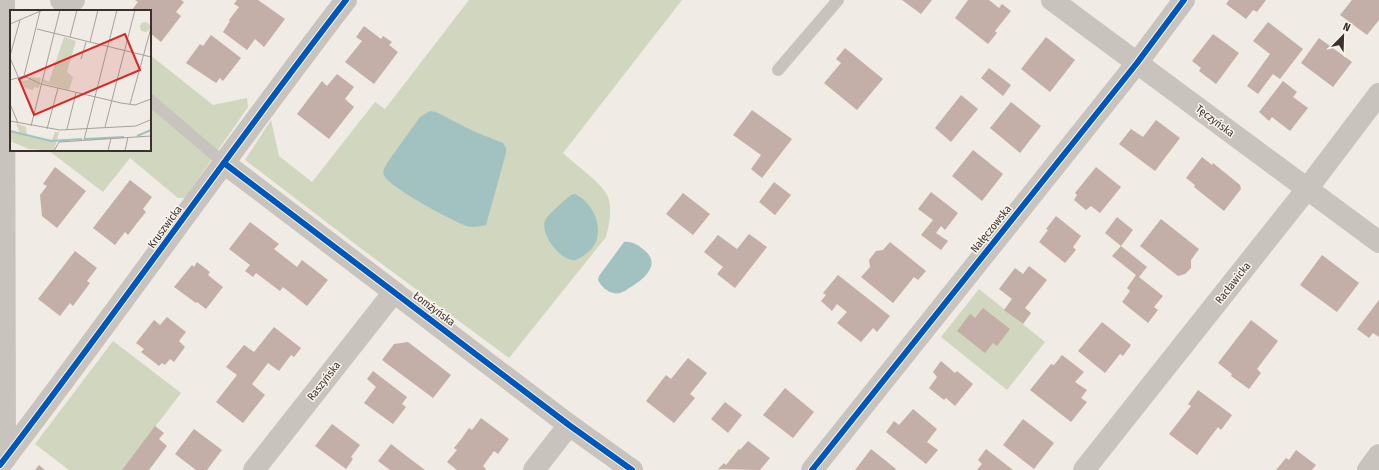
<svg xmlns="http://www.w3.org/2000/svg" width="1379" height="470" viewBox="0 0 1379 470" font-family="'Fira Sans Condensed',sans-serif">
	<rect width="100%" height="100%" fill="#f0ebe5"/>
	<!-- green -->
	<g fill="#d1d6bf">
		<path d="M469,0H682L563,153C574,164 607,186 609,200C612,212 609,225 606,237L509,358L363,250L245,160L271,120L279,156L312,182L375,102L385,109Z"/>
		<path d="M150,55L213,105L247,98L248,107L185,198H178L130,158L103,192L48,150H150Z"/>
		<path d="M979,289L1045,342L1007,390L941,337Z"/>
		<path d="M113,341L181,393L122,470H69L35,444Z"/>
	</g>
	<!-- water -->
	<g fill="#a1c2c1">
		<path d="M430,111L436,112L473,131L503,143L506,148V153L486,225C480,226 473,228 467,226C452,221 393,189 385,177C381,172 385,168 387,163L420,117Z"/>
		<path d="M575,194C586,199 594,210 597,222C600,237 596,248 583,256C579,258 576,261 572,260C559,258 540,234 545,221C547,215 565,200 571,195Z"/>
		<path d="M624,242C632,241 638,245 644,250C662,264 644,279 631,287C626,290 620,295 614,293C607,292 601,286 598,280L599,276Z"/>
	</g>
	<!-- building -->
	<g fill="#c3afa7">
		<path d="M135,0H181L184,2L176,12L181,16L161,42L150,33V11H131L138,2Z"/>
		<path d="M237,0H258L285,19L264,47L255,39L247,50L223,32L230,21L229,20L239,7L234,4Z"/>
		<path d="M902,0H932L921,14Z"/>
		<path d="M968,0H989L999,8L1002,4L1011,11L995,31L997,33L988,44L955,18Z"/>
		<path d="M1229,0H1266L1257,12L1253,10L1246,19L1226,4Z"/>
		<path d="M1352,0H1379V20L1367,35L1340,15Z"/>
		<path d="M1268,22L1303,49L1280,79L1273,74L1258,94L1247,86L1270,54L1253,41Z"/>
		<path d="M364,26L381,39L383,36L392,42L389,45L398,52L374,84L345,62L362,41L356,37Z"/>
		<path d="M1213,34L1239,53L1216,84L1199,71L1201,68L1192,61Z"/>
		<path d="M211,35L241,58L223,81L220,78L216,83L186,63L200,44L203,46Z"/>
		<path d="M1046,37L1075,60L1050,92L1021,69Z"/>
		<path d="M1319,38L1352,62L1333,87L1301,63Z"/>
		<path d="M845,48L883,79L857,110L824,83L841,63L836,59Z"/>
		<path d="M989,68L1011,85L1003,96L981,78Z"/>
		<path d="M337,74L354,87L345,99L354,107L329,139L297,114L322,81L327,86Z"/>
		<path d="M1283,81L1297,92L1293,97L1308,108L1290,131L1272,117L1269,121L1259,112Z"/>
		<path d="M961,95L978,109L951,142L935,128Z"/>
		<path d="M1011,102L1041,126L1020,153L990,128Z"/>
		<path d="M752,110L792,139L762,178L751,169L761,155L733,135Z"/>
		<path d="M1156,120L1180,138L1155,171L1119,144L1131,129L1143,137Z"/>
		<path d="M973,150L1003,174L982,201L952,176Z"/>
		<path d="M1202,157L1212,165L1213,163L1240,185L1241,189L1224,211L1194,187L1195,185L1186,178Z"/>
		<path d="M55,167L86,191L57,228L42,216L40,195L47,186L43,184Z"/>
		<path d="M1096,167L1121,187L1100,213L1091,206L1086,210L1074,200L1077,195L1075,193Z"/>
		<path d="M130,180L152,197L143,209L146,212L137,223L128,235L125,232L115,245L93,228Z"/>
		<path d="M774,182L791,195L775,215L759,202Z"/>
		<path d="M931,192L958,213L945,230L941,226L936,233L948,241L941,250L921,235L933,220L918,209Z"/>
		<path d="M683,193L710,214L693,235L666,214Z"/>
		<path d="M1056,216L1081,236L1073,247L1076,250L1065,263L1039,242L1048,230L1046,229Z"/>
		<path d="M1117,217L1133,230L1121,246L1147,267L1139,277L1163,296L1154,307L1158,310L1148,323L1122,302L1130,291L1127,288L1136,275L1112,256L1121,246L1105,233Z"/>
		<path d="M1161,219L1199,249L1191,260V268L1185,274L1178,276L1140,246Z"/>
		<path d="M250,222L279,244L274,249L297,267L302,260L328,280L307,306L283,287L280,291L256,273L253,277L245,271L250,265L229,249Z"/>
		<path d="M749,234L767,247L735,288L717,274L723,267L704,252L718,235L737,249Z"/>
		<path d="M890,242L926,271L918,280L914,277L893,303L861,277L870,267L869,260L876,251L883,250Z"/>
		<path d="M75,251L97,268L87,281L90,283L73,306L70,303L60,316L38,299Z"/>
		<path d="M1322,255L1359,283L1337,312L1300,285Z"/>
		<path d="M197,262L210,272L208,275L223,287L206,309L197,302L196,303L174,287L192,265L194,267Z"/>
		<path d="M1029,266L1047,280L1025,308L1031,313L1023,324L1004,310L1012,299L999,289L1015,268L1023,274Z"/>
		<path d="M838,275L890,316L877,332L873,328L861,342L837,323L847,312L837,304L832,311L821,301L826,295L823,293Z"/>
		<path d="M1379,300V337L1373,333L1369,338L1357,329Z"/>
		<path d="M983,308L1010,329L997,346L993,343L985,353L957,331L970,314L975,318Z"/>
		<path d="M167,317L186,332L179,341L185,347L174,362L170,359L165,365L162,363L159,366L141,352L144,349L136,343L154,320L160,325Z"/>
		<path d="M1251,320L1278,341L1257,369L1261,373L1249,389L1231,376L1232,374L1218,363Z"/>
		<path d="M1102,322L1131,345L1123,356L1120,354L1105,373L1078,351Z"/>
		<path d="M274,327L301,348L294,357L291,355L279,371L268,363L252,384L265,395L243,423L216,402L237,375L226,367L244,345L254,352Z"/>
		<path d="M408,342L451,375L433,398L382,360L394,344Z"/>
		<path d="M1062,355L1084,372L1075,382L1087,390L1081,398L1087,402L1071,422L1030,390L1051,364L1054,365Z"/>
		<path d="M688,358L707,373L690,394L695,398L674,423L646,401L666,375L671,379Z"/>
		<path d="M941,361L955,373L957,371L973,384L955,406L946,398L944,400L929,388L937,377L933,372Z"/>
		<path d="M373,371L407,397L402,404L406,407L393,424L364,403L376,387L367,379Z"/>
		<path d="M785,388L814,412L793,438L763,415Z"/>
		<path d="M1198,390L1232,415L1221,430L1218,427L1197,455L1169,434L1191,406L1188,404Z"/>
		<path d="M725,402L742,415L728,433L711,419Z"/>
		<path d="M913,409L937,429L927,442L938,450L926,464L886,432L894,421L899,425Z"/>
		<path d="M481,418L509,439L498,454L494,451L483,466L486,469L485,470H457L447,462L457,450L454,448L462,438L469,428L472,430Z"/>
		<path d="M1023,419L1054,443L1034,469L1003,445Z"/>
		<path d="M332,424L360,445L351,457L353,459L346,469L315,446Z"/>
		<path d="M155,426L164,433L159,439L167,446L149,470H122Z"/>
		<path d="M194,429L222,450L207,470H196L175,454Z"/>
		<path d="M748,441L770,458L760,470L718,469L724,463L726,465L739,449L740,450Z"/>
		<path d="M391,444L405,455L425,470H390L378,461Z"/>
		<path d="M871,449L896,469L895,470H855Z"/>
		<path d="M986,449L1013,470H977L982,464L978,460Z"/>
		<path d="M1296,450L1316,465L1312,470H1276L1286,458L1289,460Z"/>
		<path d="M39,465L45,470H35Z"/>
	</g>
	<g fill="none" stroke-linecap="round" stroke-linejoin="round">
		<!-- lane -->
		<g stroke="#c9c3be" stroke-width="12">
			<path d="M778,70L838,0"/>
			<path d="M150,100L224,163"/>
		</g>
		<!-- street -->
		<g stroke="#c9c3be" stroke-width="22">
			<path d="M4,0L5,459"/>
			<path d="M61,0H74"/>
			<path d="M1052,0L1379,242"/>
			<path d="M224,163L569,425L632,470"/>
			<path d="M0,465C118,311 228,153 346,0"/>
			<path d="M254,470L394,292"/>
			<path d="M534,470L569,425"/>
			<path d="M812,470L1137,63L1184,0"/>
			<path d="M1084,470L1307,189L1379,94"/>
			<path d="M1368,470L1379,455"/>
		</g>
		<!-- cycleway casing -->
		<g stroke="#fbf5ee" stroke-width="8">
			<g id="cycleway">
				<path d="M224,163L569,425L632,470"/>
				<path d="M0,465C118,311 228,153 346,0"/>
				<path d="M812,470L1137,63L1184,0"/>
			</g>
		</g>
		<!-- cycleway -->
		<use href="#cycleway" stroke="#0057b8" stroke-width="6"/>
	</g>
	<g text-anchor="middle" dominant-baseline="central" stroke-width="3" stroke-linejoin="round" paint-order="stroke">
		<!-- street labels -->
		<g font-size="11" fill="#3b302b" stroke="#fbf5ee">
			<text transform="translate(1215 121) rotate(37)">Tęczyńska</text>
			<text transform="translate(165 227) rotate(-54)">Kruszwicka</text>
			<text transform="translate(991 229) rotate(-51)">Nałęczowska</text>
			<text transform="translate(1233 283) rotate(-52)">Racławicka</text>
			<text transform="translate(434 309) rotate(37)">Łomżyńska</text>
			<text transform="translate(324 381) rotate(-52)">Raszyńska</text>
		</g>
	</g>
	<!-- overview -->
	<g transform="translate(10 10)">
		<rect width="141" height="141" fill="#f0ebe5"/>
		<path d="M130 17a5 5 0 1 1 10 0a5 5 0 1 1-10 0ZM54,27L66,31L57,62L63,67L59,80L33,73V69L39,72ZM19,67L31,68L29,78L24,77L23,80L15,78L11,71L18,70ZM0,112L1,120L10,124L6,113L16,117L17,126L42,130L45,122H49L44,141L19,139L0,131Z" fill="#d1d6bf"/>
		<path fill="none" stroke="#a1c2c1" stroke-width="2" d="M0,121L41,131L72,129M127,126L141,120M75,129L114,127"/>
		<path fill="none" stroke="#a8a09b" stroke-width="1" d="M0,14L33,0M27,19L141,47M60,27L67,0M80,32L88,0M0,46L10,10M0,48L24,103M71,49L76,32M14,66L31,74L111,93L125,95L141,89M14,66L30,1M0,70L14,66M0,94L8,113M120,94L141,18M0,111L50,120L126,116L140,110M21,116L50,0M95,117L125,0M37,119L48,78M57,119L66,83M74,130L107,0M44,141L49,132L141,126M98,141L101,128M115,141L118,127"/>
		<path fill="#d62828" fill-opacity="0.15" stroke="#d62828" stroke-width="2" d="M115,24L130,60L24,105L9,69Z"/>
		<rect width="141" height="141" fill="none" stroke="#3b302b" stroke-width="2"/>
	</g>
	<!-- north arrow -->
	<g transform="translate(1343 36) rotate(23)" stroke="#fbf5ee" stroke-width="3" paint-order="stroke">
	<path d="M0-3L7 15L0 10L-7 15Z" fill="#3b302b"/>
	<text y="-6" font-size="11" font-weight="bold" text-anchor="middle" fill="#3b302b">N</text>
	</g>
</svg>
